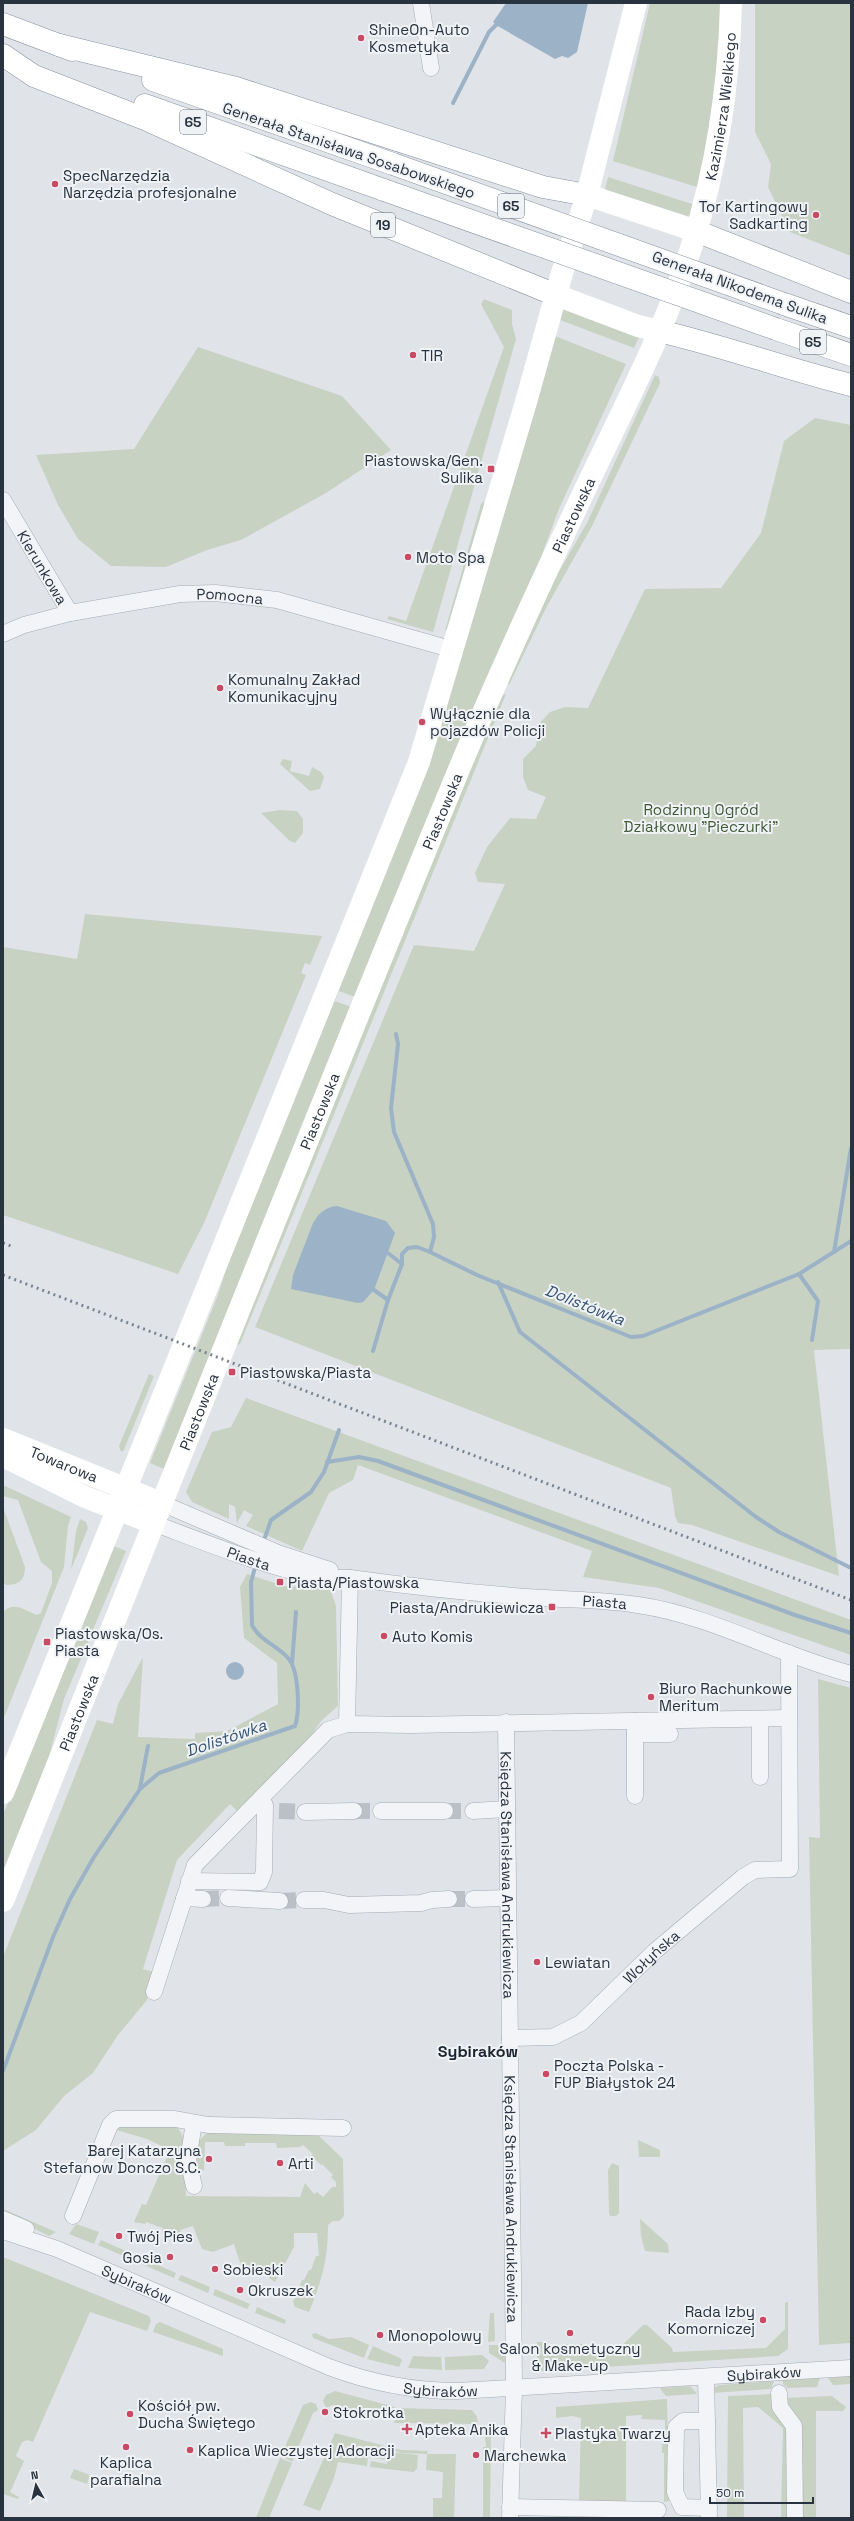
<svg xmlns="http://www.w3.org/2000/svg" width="854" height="2521" viewBox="0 0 854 2521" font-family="'Space Grotesk',sans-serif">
	<rect width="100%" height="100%" fill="#e0e4e9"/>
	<!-- green -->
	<g fill="#c7d2c2">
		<path d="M650,3H723L721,43L700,188L613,161Z"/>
		<path d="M755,3H851V256L790,232L768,187L771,164L755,132Z"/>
		<path d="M608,177L695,205L691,217L605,190Z"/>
		<path d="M484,299L512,310V324L516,339L433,632L387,619L389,616L406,621L504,347L481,304Z"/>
		<path d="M564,308L639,337L634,348L560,320Z"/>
		<path d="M555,336L626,364L558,511L525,601L358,998L339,991L335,1001L354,1008L164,1469L150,1463L218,1295L239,1228L336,990Z"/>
		<path d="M198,347L342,396L391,450L326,493L241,540L207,550L166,567L111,566L78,539L58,505L36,455L134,449Z"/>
		<path d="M655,375L659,377L660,383L592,526L546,608L509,685L507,678L539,606L587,523Z"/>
		<path d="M815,418L851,425V1349L814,1350L839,1576L692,1525L678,1523L675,1516L671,1488L255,1327L414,945L474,951L505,884L478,882L475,873L487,847L510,818L536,819L546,797L528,790L523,777V759L536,746L540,723L550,712L565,707L588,708L645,589L721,588L761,533L784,441Z"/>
		<path d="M484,501L483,525L453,624L445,631L481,504Z"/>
		<path d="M506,694L240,1344L237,1345L240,1329L499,695Z"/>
		<path d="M283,759L292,761L290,771L309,776L312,767L321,772L324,777L320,789L310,791L280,764Z"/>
		<path d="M280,810L297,811L303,819V833L295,843L290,841L261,813Z"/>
		<path d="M85,914L322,936L310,965L305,963L301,973L306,975L204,1223L178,1274L3,1215V947L77,959Z"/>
		<path d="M149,1374L154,1376L123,1452L120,1450L119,1446Z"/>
		<path d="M246,1398L851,1620V1655L659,1588L583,1577L592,1551L358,1465L353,1480L329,1493L302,1551L246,1526L253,1515L244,1510L237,1523L235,1507L229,1504V1519L192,1502L186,1492L212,1432L231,1427Z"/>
		<path d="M3,1485L71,1517L68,1526L64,1567L3,1720V1612C14,1601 24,1610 37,1615L41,1613L52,1583V1571L41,1562L18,1500L3,1496Z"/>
		<path d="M3,1507L25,1567C25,1580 19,1585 6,1585L3,1582Z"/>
		<path d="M80,1519L86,1522L88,1528L71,1570L76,1531Z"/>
		<path d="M111,1545L126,1551L64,1699L48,1761L3,1874V1815Z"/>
		<path d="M247,1574L284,1586L326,1588L331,1591L336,1606L338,1706L321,1721L311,1736L237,1811L230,1804L177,1860L143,1969L154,1972L147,2000L118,2035L93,2073L64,2096L36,2130L3,2151V1957L97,1720L113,1724L118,1704L143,1657L138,1737L195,1739V1733L227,1731L278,1704L277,1663L244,1638L240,1587Z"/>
		<path d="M818,1679L851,1688V2343L819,2345L809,1837L820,1838Z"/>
		<path d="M174,2123C190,2143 185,2147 175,2169L179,2171L185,2164L186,2196L300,2197L305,2183L314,2194L317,2192L323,2197L332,2187H336V2182L331,2177L333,2175L322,2164L321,2165L311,2156L313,2154L303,2145L300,2147L277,2148L276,2143H245V2146H225L224,2142H205L204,2171L195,2167L196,2143L207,2133H316L343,2159L344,2216L339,2221H333L328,2225C328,2260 322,2280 309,2312L295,2307L293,2302L302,2280H304L309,2270H311L316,2256H319L317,2233H294V2247L275,2282L269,2278L267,2273L257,2268L241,2266L234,2244L213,2252L202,2249L193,2226L180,2230L181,2233L175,2237L162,2231L163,2228L146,2222L145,2224L134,2222L142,2204L146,2205L170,2150L147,2139L113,2129L114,2126Z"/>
		<path d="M638,2140L660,2150V2157H639Z"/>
		<path d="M612,2163L619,2166V2213L616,2216H610L609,2213L608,2170Z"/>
		<path d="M3,2209L56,2232L49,2236L3,2213Z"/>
		<path d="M640,2219L668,2244L669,2253L645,2251L641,2236Z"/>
		<path d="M76,2224L99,2232L94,2244L69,2234Z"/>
		<path d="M101,2240L135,2255L133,2260L98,2245Z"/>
		<path d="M3,2257L149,2316L151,2321L147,2331L90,2312L33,2442L27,2440L22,2442L16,2456L24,2461L10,2492L19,2497L18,2499L3,2494Z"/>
		<path d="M140,2257L176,2273L174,2278L137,2262Z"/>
		<path d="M181,2275L210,2287L208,2293L178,2280Z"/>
		<path d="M215,2289L250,2304L247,2309L213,2295Z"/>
		<path d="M788,2302V2349L778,2356L541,2371L537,2365V2342H546L552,2348H559L562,2344H582L592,2353H614L643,2325H647L672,2348L673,2352L766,2348L785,2329V2303Z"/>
		<path d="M257,2307L286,2320L285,2324L255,2313Z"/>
		<path d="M490,2313H494L495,2341L488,2342Z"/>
		<path d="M160,2322L223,2349V2356L153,2332L156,2324Z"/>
		<path d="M315,2333L329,2339L351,2337L369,2345L364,2358L313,2338L312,2334Z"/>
		<path d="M489,2345H505V2363L489,2353Z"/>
		<path d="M373,2346L400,2358L402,2360L399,2367L367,2359Z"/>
		<path d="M482,2355L489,2361L484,2369L445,2370V2357Z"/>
		<path d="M413,2356L441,2357L442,2370L408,2368Z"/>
		<path d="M851,2376V2384L833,2385L828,2378Z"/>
		<path d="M820,2378L817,2387L788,2388L783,2384V2380Z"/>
		<path d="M774,2381L771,2389L711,2393L712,2389L719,2385Z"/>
		<path d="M690,2386L697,2394L666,2396L661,2390V2388Z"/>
		<path d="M335,2391L395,2407L393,2418L373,2413L371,2418L333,2405L326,2408L323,2401L326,2395Z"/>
		<path d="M775,2394L794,2426L795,2518H781L783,2428L758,2407L743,2408L744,2518H727L728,2396Z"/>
		<path d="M832,2396L846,2407L843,2411H816V2518H798L783,2398Z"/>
		<path d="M667,2399L669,2501L664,2502V2453H662V2443H665V2420L641,2419L642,2415L626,2416V2502L579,2501L581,2418L572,2416L556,2418V2407Z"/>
		<path d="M311,2402L316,2404L318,2410L313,2413L292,2462L281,2456L303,2405Z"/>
		<path d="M398,2408L472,2410L477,2417L478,2425L475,2427L472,2424L394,2423Z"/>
		<path d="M483,2431H491L490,2518H483V2447H486L485,2436L481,2432Z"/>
		<path d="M335,2433L401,2450L428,2451L427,2454H456L454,2518H433V2498H442L443,2472L426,2470L427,2454L401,2453L389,2449L386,2460L368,2457L367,2466L338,2462L334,2478L320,2511L303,2505Z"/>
		<path d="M391,2452L418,2455L417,2469L413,2472L370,2467L371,2461L387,2464Z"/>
		<path d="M280,2458L292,2463L269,2518H256Z"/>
		<path d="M74,2469L90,2475L87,2484L70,2478Z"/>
	</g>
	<!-- water -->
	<g fill="#9cb3c7">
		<path d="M506,3H588L577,52L568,58L562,56L555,59L496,25L493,22Z"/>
		<path d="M337,1206L386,1221L395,1233L374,1290L363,1302L358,1303L291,1289L293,1275L313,1223C319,1213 325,1207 337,1206Z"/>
		<circle cx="235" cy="1671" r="9"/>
	</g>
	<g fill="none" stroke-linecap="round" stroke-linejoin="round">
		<!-- stream -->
		<g stroke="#9cb3c7" stroke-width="4">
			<path d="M453,103L489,32L500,21"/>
			<path d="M396,1034L398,1044L391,1108L394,1132L433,1224L434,1237L430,1252"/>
			<path d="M834,1252L851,1148"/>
			<path d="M388,1253L402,1264"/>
			<path d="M799,1274L818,1301L812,1340"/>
			<path d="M498,1282L520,1332L756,1517L779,1532L851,1568"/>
			<path d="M374,1290L388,1300"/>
			<path d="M373,1351L388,1300L402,1264V1254L408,1248L417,1247L430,1252L477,1275L631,1337L643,1336L799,1274L851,1241"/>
			<path d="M327,1462L359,1457L378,1461L795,1615L851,1633"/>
			<path d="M263,1543L271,1520L311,1492L324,1472L339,1430"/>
			<path d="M292,1663L296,1612"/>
			<path d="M140,1788L148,1746"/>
			<path d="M3,2071L53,1937L70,1899L94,1857L140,1789L159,1773L295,1726C300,1711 299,1670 288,1658C278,1646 259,1640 252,1625L251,1582L256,1564"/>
		</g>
		<!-- street-tunnel -->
		<g stroke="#bbc0c7" stroke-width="16" stroke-dasharray="16 8" stroke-linecap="butt">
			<path d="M279,1811L305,1812"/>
			<path d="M354,1811H381"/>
			<path d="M445,1811H473"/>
			<path d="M203,1899L228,1898"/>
			<path d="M449,1899H473"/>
			<path d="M280,1901L304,1900"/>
		</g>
		<!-- street casing -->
		<g stroke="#a5abb3" stroke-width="17">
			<g id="street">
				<path d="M421,3L431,68"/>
				<path id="s1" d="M3,500L70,613"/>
				<path id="s2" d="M3,634L24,625L70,613L180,594L215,593L277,600L454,650"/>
				<path d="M161,1503L278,1553L330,1570"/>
				<path id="s3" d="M153,1523C204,1542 268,1568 321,1578C331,1579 341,1577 350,1578C415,1587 479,1594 544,1598C576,1600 607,1600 638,1605C713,1616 778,1655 851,1674"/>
				<path d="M635,1721V1796"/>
				<path id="s4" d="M506,1722L513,2278L514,2388L510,2518"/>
				<path d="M347,1724L350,1578"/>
				<path d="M635,1734H670"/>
				<path d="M760,1777V1719"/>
				<path d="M381,1811H445"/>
				<path d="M473,1811L507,1809"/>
				<path d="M305,1812L354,1811"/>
				<path d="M189,1881L260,1882L264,1872L265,1805"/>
				<path d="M184,1898L203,1899"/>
				<path d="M228,1898L280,1901"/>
				<path d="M473,1899L508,1898"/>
				<path d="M304,1900H324L349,1905L421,1903L432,1900L449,1899"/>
				<path d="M154,1992L195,1865L328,1730L347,1724L410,1725L789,1718"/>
				<path id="s5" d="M510,2038L553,2037L581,2023L655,1951L743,1877L755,1870L790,1869L789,1653"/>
				<path d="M194,2123L188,2160L194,2186"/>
				<path d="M73,2216L110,2125L116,2119H175L208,2125L343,2128"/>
				<path d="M3,2219L26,2229"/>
				<path id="s6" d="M3,2231L57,2249L329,2367C371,2383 412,2391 457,2391L851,2368"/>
				<path d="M706,2377L709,2518"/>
				<path d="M779,2393L780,2407L794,2426L795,2518"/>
				<path d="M707,2421H683L676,2427L675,2492L682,2507L709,2508"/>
				<path d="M510,2507L658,2510"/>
			</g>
		</g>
		<!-- highway casing -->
		<g stroke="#88929f" stroke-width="23">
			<g id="highway">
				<path d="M3,24L72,50"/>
				<path d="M59,45L236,88L543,187L587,195"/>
				<path d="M3,55L34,76L145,119L332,204L556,295"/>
				<path d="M153,80L393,164"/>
				<path d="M145,105L384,190"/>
				<path d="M696,231L851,292"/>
				<path d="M784,304L851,327"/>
				<path d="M776,329L851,355"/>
				<path d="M659,331C724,346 786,369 851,385"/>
			</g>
		</g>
		<!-- street -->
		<use href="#street" stroke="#f3f4f7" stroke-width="16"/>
		<!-- secondary -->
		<g stroke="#fff" stroke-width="22">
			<path d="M587,195L696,231"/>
			<path d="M556,295L638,326L659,331"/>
			<path id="s7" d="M3,1439L161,1503"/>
			<path d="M3,1456L85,1497L153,1523"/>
			<path d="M3,1793L419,762L526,402L562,273L587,195L636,3"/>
			<path id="s8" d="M3,1901C153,1526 301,1151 455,779C494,684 537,591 581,498C620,415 664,333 692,245C717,167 729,85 731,3"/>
		</g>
		<!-- highway -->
		<use href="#highway" stroke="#fff" stroke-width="22"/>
		<!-- rail -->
		<g stroke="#7a8491" stroke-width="3" stroke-dasharray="2 4" stroke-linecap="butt">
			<path d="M3,1243L11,1246"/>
			<path d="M3,1275L851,1600"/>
		</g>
		<!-- highway-bridge casing -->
		<g stroke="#88929f" stroke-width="23" stroke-linecap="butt">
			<g id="highway-bridge">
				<path d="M393,164L784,304"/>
				<path d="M384,190L776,329"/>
			</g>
		</g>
		<!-- highway-bridge -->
		<use href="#highway-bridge" stroke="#fff" stroke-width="22"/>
	</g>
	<!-- markers -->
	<g fill="#c94a63" stroke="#f0f3f6" stroke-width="1.5">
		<circle cx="361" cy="38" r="4"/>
		<circle cx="55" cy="184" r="4"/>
		<circle cx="816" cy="215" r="4"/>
		<circle cx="413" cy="355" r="4"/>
		<rect x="487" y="465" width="8" height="8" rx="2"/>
		<circle cx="408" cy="557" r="4"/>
		<circle cx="220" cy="688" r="4"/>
		<circle cx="422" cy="722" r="4"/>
		<rect x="228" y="1368" width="8" height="8" rx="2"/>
		<rect x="276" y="1578" width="8" height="8" rx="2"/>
		<rect x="548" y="1603" width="8" height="8" rx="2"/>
		<circle cx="384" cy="1636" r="4"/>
		<rect x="43" y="1638" width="8" height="8" rx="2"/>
		<circle cx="651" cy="1697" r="4"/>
		<circle cx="537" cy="1962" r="4"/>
		<circle cx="546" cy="2074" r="4"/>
		<circle cx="209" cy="2159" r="4"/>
		<circle cx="280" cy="2163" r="4"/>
		<circle cx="119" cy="2236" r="4"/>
		<circle cx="170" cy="2257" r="4"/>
		<circle cx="215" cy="2269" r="4"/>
		<circle cx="240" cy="2290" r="4"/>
		<circle cx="763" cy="2320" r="4"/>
		<circle cx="570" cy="2333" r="4"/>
		<circle cx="380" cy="2335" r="4"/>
		<circle cx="325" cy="2412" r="4"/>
		<circle cx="130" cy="2414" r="4"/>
		<path d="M405 2423h4v4h4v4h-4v4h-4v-4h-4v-4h4z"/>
		<path d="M544 2427h4v4h4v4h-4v4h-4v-4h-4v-4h4z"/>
		<circle cx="126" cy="2447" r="4"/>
		<circle cx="190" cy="2450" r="4"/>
		<circle cx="476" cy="2455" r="4"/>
	</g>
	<g text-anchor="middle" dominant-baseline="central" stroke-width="4" stroke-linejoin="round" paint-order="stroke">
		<!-- shield labels -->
		<g fill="#f0f3f6" stroke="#656c76" stroke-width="1">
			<rect x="180" y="110" width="26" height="24" rx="3"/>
			<rect x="498" y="194" width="26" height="24" rx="3"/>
			<rect x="371" y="213" width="24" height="24" rx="3"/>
			<rect x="800" y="330" width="26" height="24" rx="3"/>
		</g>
		<g font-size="14" font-weight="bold" fill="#29323f">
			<text x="193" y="122">65</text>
			<text x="511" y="206">65</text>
			<text x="383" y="225">19</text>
			<text x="813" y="342">65</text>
		</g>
		<!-- poi labels -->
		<g font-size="15" fill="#29323f" stroke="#f0f3f6" text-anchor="start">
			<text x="369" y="29">ShineOn-Auto<tspan x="369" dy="17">Kosmetyka</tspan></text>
			<text x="63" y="175">SpecNarzędzia<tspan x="63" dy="17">Narzędzia profesjonalne</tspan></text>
			<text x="808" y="206" text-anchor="end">Tor Kartingowy<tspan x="808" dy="17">Sadkarting</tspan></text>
			<text x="421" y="355">TIR</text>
			<text x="483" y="460" text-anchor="end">Piastowska/Gen.<tspan x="483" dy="17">Sulika</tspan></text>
			<text x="416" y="557">Moto Spa</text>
			<text x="228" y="679">Komunalny Zakład<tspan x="228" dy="17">Komunikacyjny</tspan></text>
			<text x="430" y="713">Wyłącznie dla<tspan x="430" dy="17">pojazdów Policji</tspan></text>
			<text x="240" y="1372">Piastowska/Piasta</text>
			<text x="288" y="1582">Piasta/Piastowska</text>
			<text x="544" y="1607" text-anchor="end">Piasta/Andrukiewicza</text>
			<text x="55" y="1633">Piastowska/Os.<tspan x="55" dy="17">Piasta</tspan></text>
			<text x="392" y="1636">Auto Komis</text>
			<text x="659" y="1688">Biuro Rachunkowe<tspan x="659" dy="17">Meritum</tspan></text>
			<text x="545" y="1962">Lewiatan</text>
			<text x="554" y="2065">Poczta Polska -<tspan x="554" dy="17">FUP Białystok 24</tspan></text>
			<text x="201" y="2150" text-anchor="end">Barej Katarzyna<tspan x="201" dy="17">Stefanow Donczo S.C.</tspan></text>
			<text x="288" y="2163">Arti</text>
			<text x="127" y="2236">Twój Pies</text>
			<text x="162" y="2257" text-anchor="end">Gosia</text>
			<text x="223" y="2269">Sobieski</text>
			<text x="248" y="2290">Okruszek</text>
			<text x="755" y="2311" text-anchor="end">Rada Izby<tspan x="755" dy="17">Komorniczej</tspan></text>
			<text x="388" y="2335">Monopolowy</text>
			<text x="570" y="2348" text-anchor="middle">Salon kosmetyczny<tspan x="570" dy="17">&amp; Make-up</tspan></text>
			<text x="138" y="2405">Kościół pw.<tspan x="138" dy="17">Ducha Świętego</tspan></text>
			<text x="333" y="2412">Stokrotka</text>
			<text x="415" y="2429">Apteka Anika</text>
			<text x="555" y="2433">Plastyka Twarzy</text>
			<text x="198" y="2450">Kaplica Wieczystej Adoracji</text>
			<text x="484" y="2455">Marchewka</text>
			<text x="126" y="2462" text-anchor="middle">Kaplica<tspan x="126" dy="17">parafialna</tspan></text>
		</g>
		<!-- street labels -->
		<g font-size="15" fill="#29323f" stroke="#f0f3f6">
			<text stroke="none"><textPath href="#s8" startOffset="1936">Kazimierza Wielkiego</textPath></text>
			<text transform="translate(349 150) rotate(19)">Generała Stanisława Sosabowskiego</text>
			<text transform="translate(740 287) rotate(20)">Generała Nikodema Sulika</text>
			<text stroke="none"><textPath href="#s8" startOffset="1499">Piastowska</textPath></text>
			<text stroke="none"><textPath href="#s1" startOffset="78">Kierunkowa</textPath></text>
			<text stroke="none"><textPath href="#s2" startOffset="232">Pomocna</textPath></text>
			<text stroke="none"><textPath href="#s8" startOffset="1175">Piastowska</textPath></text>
			<text stroke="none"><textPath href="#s8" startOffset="851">Piastowska</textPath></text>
			<text stroke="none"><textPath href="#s8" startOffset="527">Piastowska</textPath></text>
			<text stroke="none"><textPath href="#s7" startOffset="66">Towarowa</textPath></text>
			<text stroke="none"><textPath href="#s3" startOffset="102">Piasta</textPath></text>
			<text stroke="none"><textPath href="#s3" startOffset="462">Piasta</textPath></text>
			<text stroke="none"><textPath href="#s8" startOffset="203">Piastowska</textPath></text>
			<text stroke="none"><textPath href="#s4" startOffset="153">Księdza Stanisława Andrukiewicza</textPath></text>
			<text stroke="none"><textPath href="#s5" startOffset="171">Wołyńska</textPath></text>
			<text stroke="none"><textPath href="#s4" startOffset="477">Księdza Stanisława Andrukiewicza</textPath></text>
			<text stroke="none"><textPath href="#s6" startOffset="144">Sybiraków</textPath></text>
			<text stroke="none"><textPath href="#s6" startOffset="792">Sybiraków</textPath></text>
			<text stroke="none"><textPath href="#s6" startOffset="468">Sybiraków</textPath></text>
		</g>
		<!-- park labels -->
		<g font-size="15" fill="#405a37" stroke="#f0f3f6">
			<text x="701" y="809">Rodzinny Ogród<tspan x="701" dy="17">Działkowy "Pieczurki"</tspan></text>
		</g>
		<!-- water labels -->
		<g font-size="16" font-style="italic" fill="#355372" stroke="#f0f3f6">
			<text transform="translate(585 1305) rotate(22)">Dolistówka</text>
			<text transform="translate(226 1738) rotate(-19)">Dolistówka</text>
		</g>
		<!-- neighbourhood labels -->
		<g font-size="16" font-weight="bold" fill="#1c2430" stroke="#f0f3f6">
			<text x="478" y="2051">Sybiraków</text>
		</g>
	</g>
	<!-- border -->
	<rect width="854" height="2521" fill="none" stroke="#29323f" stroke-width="8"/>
	<!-- north arrow -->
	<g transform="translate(36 2485) rotate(352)" stroke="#f0f3f6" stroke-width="3" paint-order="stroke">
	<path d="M0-3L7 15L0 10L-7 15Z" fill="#29323f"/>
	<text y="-6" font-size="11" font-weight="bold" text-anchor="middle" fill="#29323f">N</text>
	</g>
	<!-- scale -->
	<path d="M710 2497v6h103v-6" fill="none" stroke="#29323f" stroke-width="2"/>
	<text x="716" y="2497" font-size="12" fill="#29323f" stroke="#f0f3f6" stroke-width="3" paint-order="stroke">50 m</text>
</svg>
